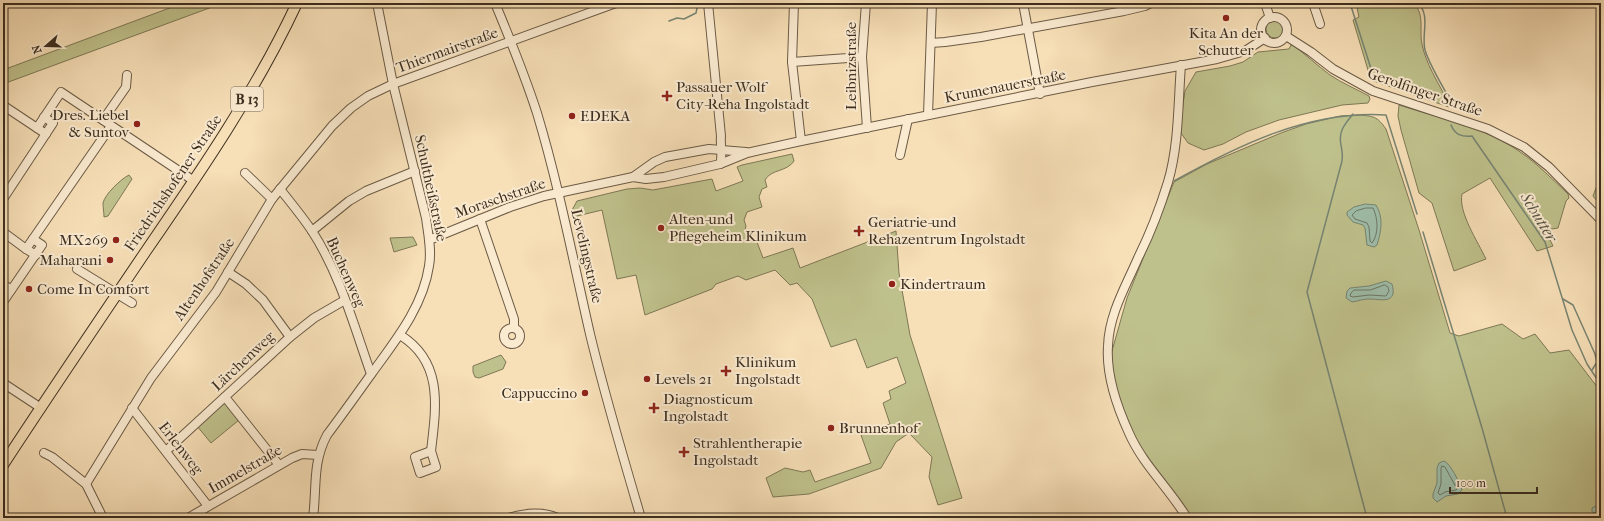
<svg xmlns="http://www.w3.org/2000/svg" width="1604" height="521" viewBox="0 0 1604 521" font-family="'IM FELL French Canon',serif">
	<rect width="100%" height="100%" fill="#f7dfb7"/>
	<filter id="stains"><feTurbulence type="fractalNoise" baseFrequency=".005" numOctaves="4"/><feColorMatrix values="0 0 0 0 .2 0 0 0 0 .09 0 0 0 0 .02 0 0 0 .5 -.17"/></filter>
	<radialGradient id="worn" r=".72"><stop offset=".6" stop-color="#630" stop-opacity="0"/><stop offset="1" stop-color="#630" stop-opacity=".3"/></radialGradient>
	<!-- green -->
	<g fill="#bfc18c" stroke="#7e7856">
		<path d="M183,3H223L3,84V70Z"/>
		<path d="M1356,3H1414C1425,16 1419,29 1422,44C1425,62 1439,84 1447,100L1449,107L1371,80L1353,20L1359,17Z"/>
		<circle cx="1275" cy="29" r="9"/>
		<path d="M1291,45H1293C1306,55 1317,65 1330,75C1342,83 1356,89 1369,96L1370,99L1368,103L1342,105L1279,120L1246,132L1223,144L1204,150L1188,143L1181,133L1182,111L1185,91L1196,72L1230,66L1243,62L1258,52L1289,49Z"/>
		<path d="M1399,105C1436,117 1478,126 1511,146C1533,159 1550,177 1568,194L1569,198L1566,201L1558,228L1545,230L1553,246L1537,251L1490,178L1462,194C1458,212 1478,242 1486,259L1454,271L1432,203L1419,193L1401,130L1398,116Z"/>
		<path d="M1358,115C1373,116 1377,116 1386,129L1419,230L1450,333L1459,336L1502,324L1523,339L1535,334L1550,353L1569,350L1601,392V518H1190L1138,446L1126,417L1115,385L1110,358L1127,298L1174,182L1207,164L1281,133L1306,124L1340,116Z"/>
		<path d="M792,154L794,161C787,172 771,169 765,180L767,187L762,189L759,197L762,207L747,212L744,220L746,226L745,230L757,242L763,258L793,248L800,268L896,231L899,273L910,335L962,498L938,505L929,477L932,457L909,433L896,442L881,468L809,494L773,497L766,478L785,468L803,472L810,470L815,482L871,463L861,435L890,424L883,403L891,399L889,391L906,383L897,357L867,368L856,339L831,347L812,299L797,283L790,285L775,270L746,280L738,276L716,284L712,289L645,315L636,275L617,279L602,210L577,216L591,277L588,278L572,210L577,201L627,189L640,188L653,190L712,179L716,191L743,181L737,167L742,165Z"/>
		<path d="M129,175L132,179L108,216L104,217C104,213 103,207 103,203C105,194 121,179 129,175Z"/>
		<path d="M1600,181L1601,182V206L1593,196L1596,188Z"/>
		<path d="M413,237L417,245L394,252L390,238Z"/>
		<path d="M501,355L506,362L503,369L479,378L475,377L473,372V366Z"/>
		<path d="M225,402L239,420L211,443L197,426Z"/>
	</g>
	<!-- water -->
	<g fill="#9ebda9" stroke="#778472">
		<path d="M1365,204L1376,205C1384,218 1381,232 1377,245L1374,247L1367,245L1365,228L1363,225L1353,222L1347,215V212L1354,207Z"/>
		<path d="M1386,281L1392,284C1398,305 1380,299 1369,299C1363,299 1358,301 1352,302L1346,298L1347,291L1350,288L1369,286Z"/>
		<path d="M1444,461C1450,463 1460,483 1462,490L1458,494L1446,496L1437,502L1433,498V494L1437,483V468L1439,463Z"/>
		<path d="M1601,503V514L1592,512V508Z"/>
	</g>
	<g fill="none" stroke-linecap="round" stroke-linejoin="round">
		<!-- shore -->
		<g stroke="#6d7664" stroke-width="1">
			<path d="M1366,208H1373C1378,218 1379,234 1372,243L1370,241L1369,227L1367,223L1355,219L1352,215L1356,211Z"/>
			<path d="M1385,285L1388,287L1389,291L1386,296L1369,295L1353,297L1350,296L1351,293L1354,290H1370Z"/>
			<path d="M1442,466L1445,467L1457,489L1456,490L1445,492L1440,495L1438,493L1441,484V469Z"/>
		</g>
		<!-- stream -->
		<g stroke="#778472" stroke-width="1.5">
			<path d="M1350,3L1374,78"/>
			<path d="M1418,3C1431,16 1421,34 1425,50C1429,64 1444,89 1452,103"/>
			<path d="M669,21L677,18L684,19L696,13L698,3"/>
			<path d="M1353,114C1345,124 1338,131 1341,145C1342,151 1343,154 1342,161L1307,292L1367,518"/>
			<path d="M1451,125C1455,135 1462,137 1472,136L1545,242L1572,330L1587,364L1601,385"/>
			<path d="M1174,181C1239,145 1310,110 1386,115L1417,214"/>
			<path d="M1423,232L1482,428L1507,518"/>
			<path d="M1563,299L1573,305L1595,354L1597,362L1592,370"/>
		</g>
		<!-- minor casing -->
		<g stroke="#6b5a45" stroke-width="10">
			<g id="minor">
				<path d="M495,3C510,39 525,76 537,113C559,186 573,260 590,334C605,396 623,457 641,518"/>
				<path d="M708,3L721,136C720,144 723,157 720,164"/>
				<path d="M794,3L792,62L801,141"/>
				<path d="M866,3L862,57L867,128"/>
				<path d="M1023,3L1040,94"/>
				<path d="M1265,3L1270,18"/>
				<path d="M1313,3L1320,24"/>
				<circle cx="1274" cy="30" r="13"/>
				<path d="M1286,36L1311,52L1333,69L1373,91L1488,129L1524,147L1549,167L1601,220"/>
				<path d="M931,43L945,42L981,37L1124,11L1145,6L1151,3"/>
				<path d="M792,62L862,57"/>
				<path d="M1181,65C1178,103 1179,145 1168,182C1160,208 1150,234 1138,258C1126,286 1109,314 1108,346C1106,375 1117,407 1129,433C1143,465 1169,488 1187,518"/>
				<path d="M3,108L4,106L37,128"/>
				<path d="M928,115L932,3"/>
				<path d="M103,120L126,87L127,75"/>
				<path d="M46,134L37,128L61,92L194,181"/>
				<path d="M900,155L908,119"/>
				<path d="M245,173L272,199"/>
				<path d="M633,177L654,162L665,157L709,149L746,152"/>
				<path d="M280,189C291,203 302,216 312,231C340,274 354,326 371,374"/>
				<path d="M3,199L53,123L44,117"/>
				<path d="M480,219L514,319V328"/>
				<path d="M312,231L349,201L366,191L415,171"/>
				<path d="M3,232L26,249"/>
				<path d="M429,240L510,207L544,196L633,177L646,179L664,177L720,164L747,153L801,141L1092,82L1217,59L1245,51L1265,38"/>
				<path d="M36,255L26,249L111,126"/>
				<path d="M77,269L132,303"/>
				<path d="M228,272L246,284L263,300L290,337"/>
				<path d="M3,284L11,290"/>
				<path d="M3,302L42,245L33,239"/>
				<circle cx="512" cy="336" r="8"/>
				<path d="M400,335C444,362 436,408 431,451"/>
				<path d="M3,383L41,408"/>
				<path d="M225,397L279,465"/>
				<path d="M132,408L208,506"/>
				<path d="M166,451L290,337L314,318L345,300"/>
				<path d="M431,451L436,467L420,473L415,457Z"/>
				<path d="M44,453L52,457L86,484L103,518"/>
				<path d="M86,484L151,378L216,292L272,199L332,126L351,108L368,96L393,84L616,3"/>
				<path d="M188,518L292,458L302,454L318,455"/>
				<path d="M313,518C317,488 312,463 327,435C342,415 357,394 372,373C395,341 423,307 429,266C432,250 428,234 426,218L393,84L377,3"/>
				<path d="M509,518C525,513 542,511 558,518"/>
			</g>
		</g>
		<!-- major casing -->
		<g stroke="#3c2e1f" stroke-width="12">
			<path id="major" d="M3,465C50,393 98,322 146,251C201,171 256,91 297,3"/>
		</g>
		<!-- minor -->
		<use href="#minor" stroke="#faead0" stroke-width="8"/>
		<!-- major -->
		<use href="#major" stroke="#f7dfb7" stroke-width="10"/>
	</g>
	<!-- markers -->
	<g fill="#8f2418" stroke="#faead0" stroke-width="1.5">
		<circle cx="1226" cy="18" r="4"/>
		<path d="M665 90h4v4h4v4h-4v4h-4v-4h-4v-4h4z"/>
		<circle cx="572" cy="116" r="4"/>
		<circle cx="137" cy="124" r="4"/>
		<circle cx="661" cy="228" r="4"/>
		<path d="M857 225h4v4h4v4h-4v4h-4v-4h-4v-4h4z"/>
		<circle cx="116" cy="240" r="4"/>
		<circle cx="110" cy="260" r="4"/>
		<circle cx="892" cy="284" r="4"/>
		<circle cx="29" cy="289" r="4"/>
		<path d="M724 365h4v4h4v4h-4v4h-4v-4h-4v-4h4z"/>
		<circle cx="647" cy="379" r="4"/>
		<circle cx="585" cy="393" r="4"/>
		<path d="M652 402h4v4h4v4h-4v4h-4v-4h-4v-4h4z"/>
		<circle cx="831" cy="428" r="4"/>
		<path d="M682 446h4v4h4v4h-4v4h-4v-4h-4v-4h4z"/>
	</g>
	<g text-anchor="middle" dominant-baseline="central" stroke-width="4" stroke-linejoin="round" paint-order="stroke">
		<!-- shield labels -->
		<rect fill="#faead0" stroke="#756654" stroke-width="1" x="231" y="87" width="32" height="24" rx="3"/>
		<g font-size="14" font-weight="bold" fill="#3c2e1f">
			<text x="247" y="99">B 13</text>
		</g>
		<!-- poi labels -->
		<g font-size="15" fill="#3c2e1f" stroke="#faead0" text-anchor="start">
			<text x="1226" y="33" text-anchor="middle">Kita An der<tspan x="1226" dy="17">Schutter</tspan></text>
			<text x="676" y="87">Passauer Wolf<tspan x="676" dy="17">City-Reha Ingolstadt</tspan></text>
			<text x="129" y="115" text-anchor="end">Dres. Liebel<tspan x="129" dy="17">&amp; Suntov</tspan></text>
			<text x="580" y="116">EDEKA</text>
			<text x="669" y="219">Alten-und<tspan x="669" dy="17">Pflegeheim Klinikum</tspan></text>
			<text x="868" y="222">Geriatrie-und<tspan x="868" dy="17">Rehazentrum Ingolstadt</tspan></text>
			<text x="108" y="240" text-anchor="end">MX269</text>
			<text x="102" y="260" text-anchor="end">Maharani</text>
			<text x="900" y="284">Kindertraum</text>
			<text x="37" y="289">Come In Comfort</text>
			<text x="735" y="362">Klinikum<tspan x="735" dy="17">Ingolstadt</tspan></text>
			<text x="655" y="379">Levels 21</text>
			<text x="577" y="393" text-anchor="end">Cappuccino</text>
			<text x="663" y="399">Diagnosticum<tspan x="663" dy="17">Ingolstadt</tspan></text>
			<text x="839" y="428">Brunnenhof</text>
			<text x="693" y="443">Strahlentherapie<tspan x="693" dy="17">Ingolstadt</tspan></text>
		</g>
		<!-- street labels -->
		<g font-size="15" fill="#3c2e1f" stroke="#faead0">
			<text transform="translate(447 50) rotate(-20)">Thiermairstraße</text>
			<text transform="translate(851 66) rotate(-90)">Leibnizstraße</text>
			<text transform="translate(1005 86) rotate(-11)">Krumenauerstraße</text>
			<text transform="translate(1425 92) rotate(19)">Gerolfinger Straße</text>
			<text transform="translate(173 183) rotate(-56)">Friedrichshofener Straße</text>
			<text transform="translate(431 188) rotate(78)">Schultheißstraße</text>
			<text transform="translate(500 198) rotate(-19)">Moraschstraße</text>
			<text transform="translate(587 256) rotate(77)">Levelingstraße</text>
			<text transform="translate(346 272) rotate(66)">Buchenweg</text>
			<text transform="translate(204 279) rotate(-56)">Altenhofstraße</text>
			<text transform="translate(243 361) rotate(-43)">Lärchenweg</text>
			<text transform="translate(181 448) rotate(52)">Erlenweg</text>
			<text transform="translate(245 469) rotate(-30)">Immelstraße</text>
		</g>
		<!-- water labels -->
		<g font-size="16" font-style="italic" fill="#545242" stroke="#faead0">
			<text transform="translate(1539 217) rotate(58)">Schutter</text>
		</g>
	</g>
	<!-- margin -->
	<rect width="1604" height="521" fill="none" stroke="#f7dfb7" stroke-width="16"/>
	<rect x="4" y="4" width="1596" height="513" fill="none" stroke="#3c2e1f" stroke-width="2"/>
	<rect x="8" y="8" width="1588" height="505" fill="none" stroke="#3c2e1f"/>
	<!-- north arrow -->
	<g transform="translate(46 46) rotate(250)" stroke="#faead0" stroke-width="3" paint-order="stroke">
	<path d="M0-3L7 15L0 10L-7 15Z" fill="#3c2e1f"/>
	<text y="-6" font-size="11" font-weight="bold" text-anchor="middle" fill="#3c2e1f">N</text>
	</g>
	<!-- scale -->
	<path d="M1450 487v6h87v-6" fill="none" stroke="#3c2e1f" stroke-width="2"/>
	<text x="1456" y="487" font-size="12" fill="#3c2e1f" stroke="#faead0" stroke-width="3" paint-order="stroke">100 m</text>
	<rect width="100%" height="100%" filter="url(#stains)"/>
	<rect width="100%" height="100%" fill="url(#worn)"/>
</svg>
